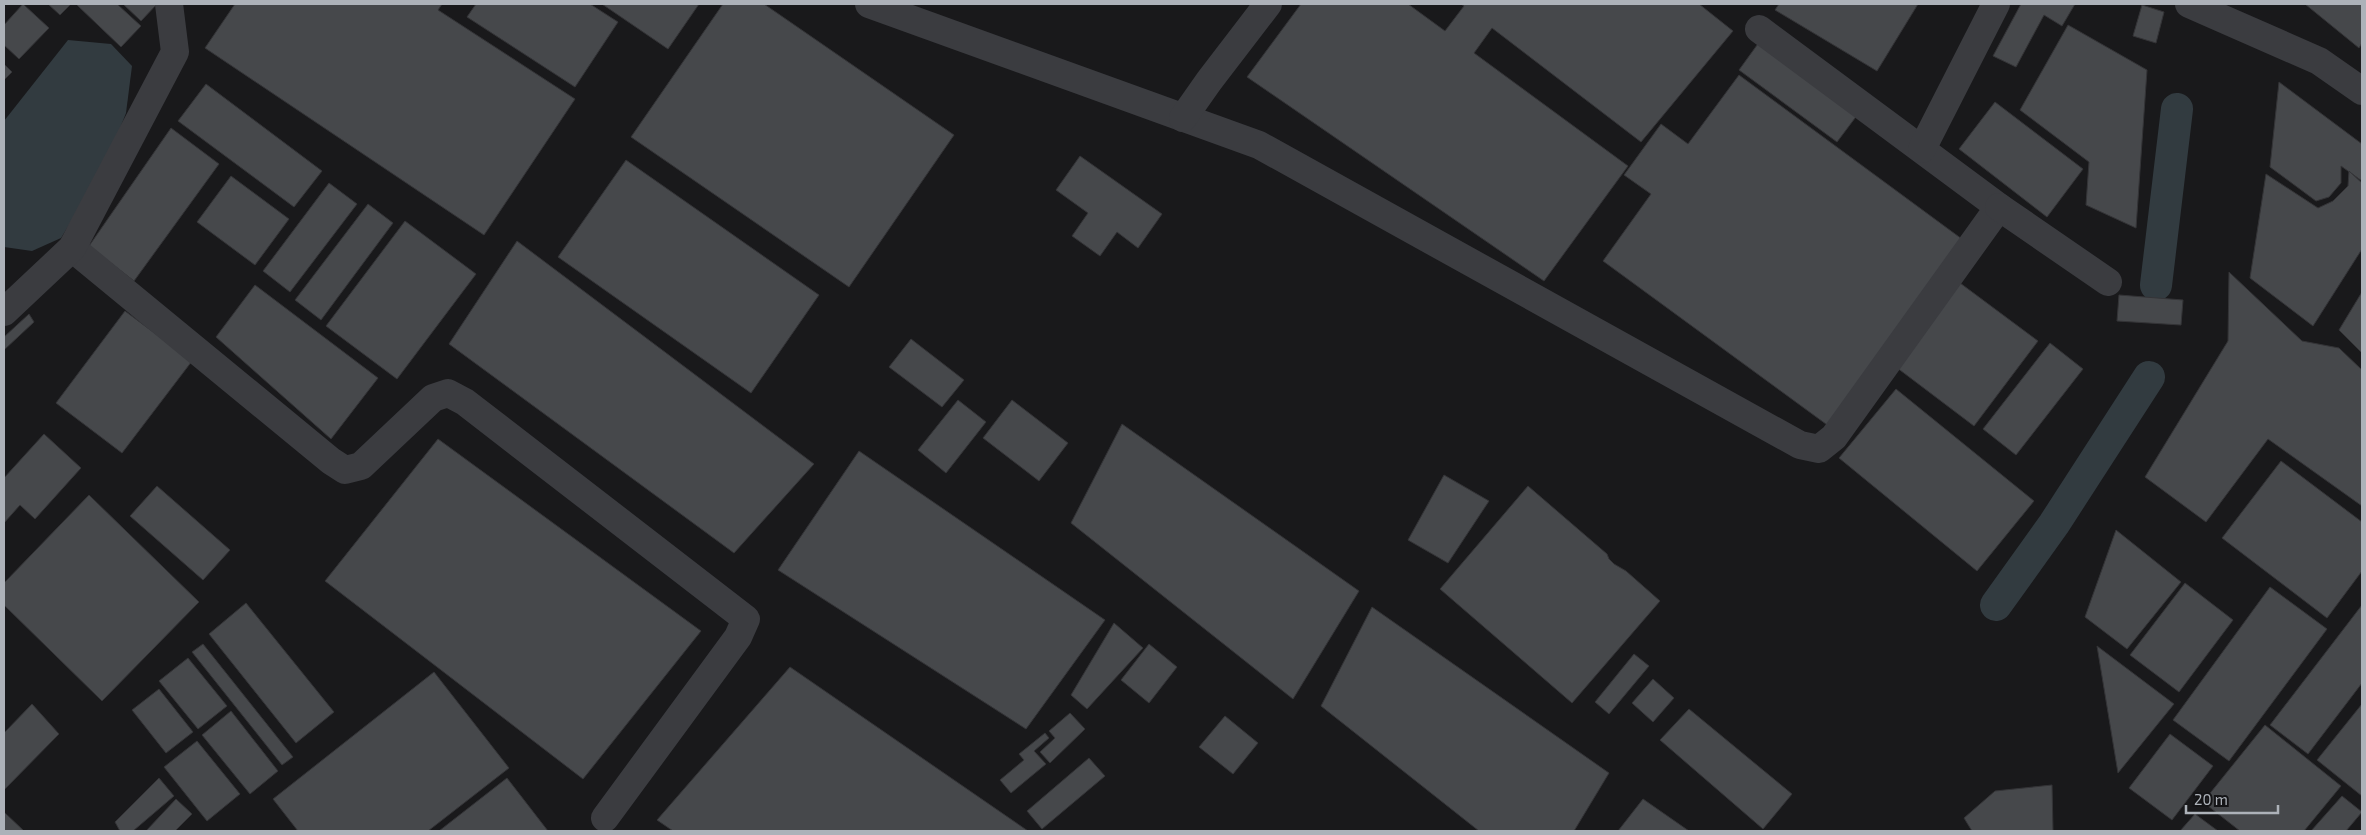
<svg xmlns="http://www.w3.org/2000/svg" width="2366" height="835" viewBox="0 0 2366 835" font-family="'Exo 2',sans-serif">
	<rect width="100%" height="100%" fill="#19191b"/>
	<!-- water -->
	<path fill="#323b40" d="M68,40L111,44L132,66L126,113L105,166L61,238L32,251L4,247V121Z"/>
	<g fill="none" stroke-linecap="round" stroke-linejoin="round">
		<!-- canal -->
		<g stroke="#323b40" stroke-width="32">
			<path d="M2156,285L2177,109"/>
			<path d="M1996,605L2054,524L2149,377"/>
		</g>
	</g>
	<!-- building -->
	<g fill="#46484b" stroke="#343437">
		<path d="M23,4L49,28L19,59L4,45V25Z"/>
		<path d="M48,4H71L60,15Z"/>
		<path d="M78,4H117L141,26L121,47L77,5Z"/>
		<path d="M123,4H157L141,21Z"/>
		<path d="M235,4H442L438,10L575,99L484,235L205,48Z"/>
		<path d="M476,4H590L618,22L575,87L467,17Z"/>
		<path d="M602,4H699L668,49Z"/>
		<path d="M723,4H764L954,135L849,287L631,137Z"/>
		<path d="M1301,4H1408L1445,31L1464,6L1461,4H1699L1733,31L1641,142L1492,28L1474,53L1628,166L1544,281L1247,77Z"/>
		<path d="M1779,4H1918L1877,71L1775,10Z"/>
		<path d="M2021,4H2075L2062,26L2044,15L2016,67L1993,56Z"/>
		<path d="M2305,4H2362V43L2359,48Z"/>
		<path d="M2142,5L2164,12L2156,43L2133,36Z"/>
		<path d="M2068,25L2147,70L2136,228L2086,205L2089,162L2020,110Z"/>
		<path d="M1760,41L1858,114L1837,142L1739,70Z"/>
		<path d="M4,64L12,72L4,80Z"/>
		<path d="M1739,75L1966,242L1830,427L1603,261L1651,194L1624,175L1661,124L1688,144Z"/>
		<path d="M2279,82L2362,144V181L2341,166V183L2329,197L2316,201L2270,167Z"/>
		<path d="M206,84L322,171L294,207L178,121Z"/>
		<path d="M1995,102L2083,169L2047,217L1959,149Z"/>
		<path d="M171,128L219,164L134,281L89,246Z"/>
		<path d="M1080,156L1162,214L1138,248L1117,232L1100,256L1072,236L1088,213L1056,190Z"/>
		<path d="M626,160L819,295L751,393L558,257Z"/>
		<path d="M2349,171L2362,183V249L2313,326L2250,278L2266,174L2318,208L2333,201L2348,186Z"/>
		<path d="M231,176L289,219L255,265L197,222Z"/>
		<path d="M329,183L357,204L290,292L263,271Z"/>
		<path d="M368,204L393,223L321,320L295,300Z"/>
		<path d="M405,221L476,274L397,379L326,326Z"/>
		<path d="M517,241L814,464L734,553L449,344Z"/>
		<path d="M2229,272L2302,341L2339,348L2362,370V506L2268,439L2206,522L2145,477L2228,341Z"/>
		<path d="M1956,280L2038,341L1974,426L1892,364Z"/>
		<path d="M255,285L378,378L331,439L216,337Z"/>
		<path d="M2362,292V353L2339,330Z"/>
		<path d="M2119,295L2183,300L2181,325L2117,321Z"/>
		<path d="M125,311L192,361L122,453L56,403Z"/>
		<path d="M29,314L34,322L4,350V337Z"/>
		<path d="M911,339L964,380L942,407L889,367Z"/>
		<path d="M2050,343L2083,369L2016,455L1983,429Z"/>
		<path d="M1896,389L2034,501L1977,571L1839,458Z"/>
		<path d="M958,400L986,422L946,473L918,450Z"/>
		<path d="M1012,400L1068,443L1039,481L983,438Z"/>
		<path d="M1122,424L1359,591L1293,699L1071,523Z"/>
		<path d="M44,434L81,468L35,519L20,505L4,523V478Z"/>
		<path d="M438,439L701,631L583,779L325,581Z"/>
		<path d="M859,451L1105,620L1026,729L778,570Z"/>
		<path d="M2281,461L2362,522V571L2327,618L2222,538Z"/>
		<path d="M1444,475L1489,501L1448,563L1408,540Z"/>
		<path d="M157,486L230,550L203,580L130,516Z"/>
		<path d="M1528,486L1607,554L1609,559L1614,564L1626,571L1660,601L1572,703L1440,589Z"/>
		<path d="M89,495L199,602L102,701L4,605V583Z"/>
		<path d="M2116,530L2181,582L2127,649L2085,617Z"/>
		<path d="M2185,583L2233,620L2179,692L2130,655Z"/>
		<path d="M2270,587L2327,629L2229,761L2173,720Z"/>
		<path d="M246,603L334,712L296,743L209,634Z"/>
		<path d="M2362,605V683L2308,754L2270,725Z"/>
		<path d="M1372,607L1609,773L1574,831H1479L1321,706Z"/>
		<path d="M1114,623L1143,648L1087,709L1071,695Z"/>
		<path d="M203,644L293,757L282,765L192,652Z"/>
		<path d="M1149,644L1177,667L1149,703L1121,680Z"/>
		<path d="M2097,646L2174,704L2118,773Z"/>
		<path d="M1634,654L1649,666L1609,714L1595,702Z"/>
		<path d="M188,658L227,706L198,729L159,681Z"/>
		<path d="M790,667L1028,831H673L657,820Z"/>
		<path d="M434,672L509,768L428,831H298L273,799Z"/>
		<path d="M1653,679L1674,698L1653,722L1632,703Z"/>
		<path d="M159,689L193,732L166,753L132,710Z"/>
		<path d="M32,704L59,734L4,790V733Z"/>
		<path d="M2362,704V796L2317,760Z"/>
		<path d="M1689,709L1792,794L1763,829L1660,740Z"/>
		<path d="M231,711L278,771L250,794L202,735Z"/>
		<path d="M1070,713L1085,729L1050,763L1040,752L1055,738L1049,731Z"/>
		<path d="M1225,716L1258,743L1233,774L1199,747Z"/>
		<path d="M2265,725L2341,786L2304,831H2240L2203,802Z"/>
		<path d="M1045,733L1049,738L1034,751L1046,764L1011,793L1000,780L1024,760L1019,754Z"/>
		<path d="M2170,734L2213,766L2172,820L2129,788Z"/>
		<path d="M197,741L240,794L207,821L164,767Z"/>
		<path d="M1089,758L1105,776L1042,829L1027,811Z"/>
		<path d="M159,778L174,796L133,831H120L115,822Z"/>
		<path d="M507,778L548,831H439Z"/>
		<path d="M2052,785L2053,831H1972L1964,818L1995,791Z"/>
		<path d="M2342,796L2362,812L2346,831H2311Z"/>
		<path d="M176,799L192,814L175,831H146Z"/>
		<path d="M1643,799L1689,831H1618Z"/>
		<path d="M4,812L24,831H4Z"/>
		<path d="M2195,814L2218,831H2180Z"/>
	</g>
	<g fill="none" stroke-linecap="round" stroke-linejoin="round">
		<!-- minor -->
		<g stroke="#3b3c40" stroke-width="28">
			<path d="M869,4L1259,145L1800,445L1819,449L1834,437L1999,207L1759,29"/>
			<path d="M2189,4L2319,61L2362,91"/>
			<path d="M1183,118L1209,81L1268,4"/>
			<path d="M1922,149L1996,4"/>
			<path d="M1999,207L2108,282"/>
			<path d="M72,248L331,461L345,470L361,466L433,398L448,393L465,402L746,619L738,637L605,818"/>
			<path d="M4,312L72,248L175,52L169,4"/>
		</g>
	</g>
	<!-- border -->
	<rect width="2366" height="835" fill="none" stroke="#adb2b9" stroke-width="10"/>
	<!-- scale -->
	<path d="M2186 805v8h92v-8" fill="none" stroke="#adb2b9" stroke-width="2.5"/>
	<text x="2194" y="805" font-size="15" fill="#adb2b9" stroke="#141416" stroke-width="4" paint-order="stroke">20 m</text>
</svg>
